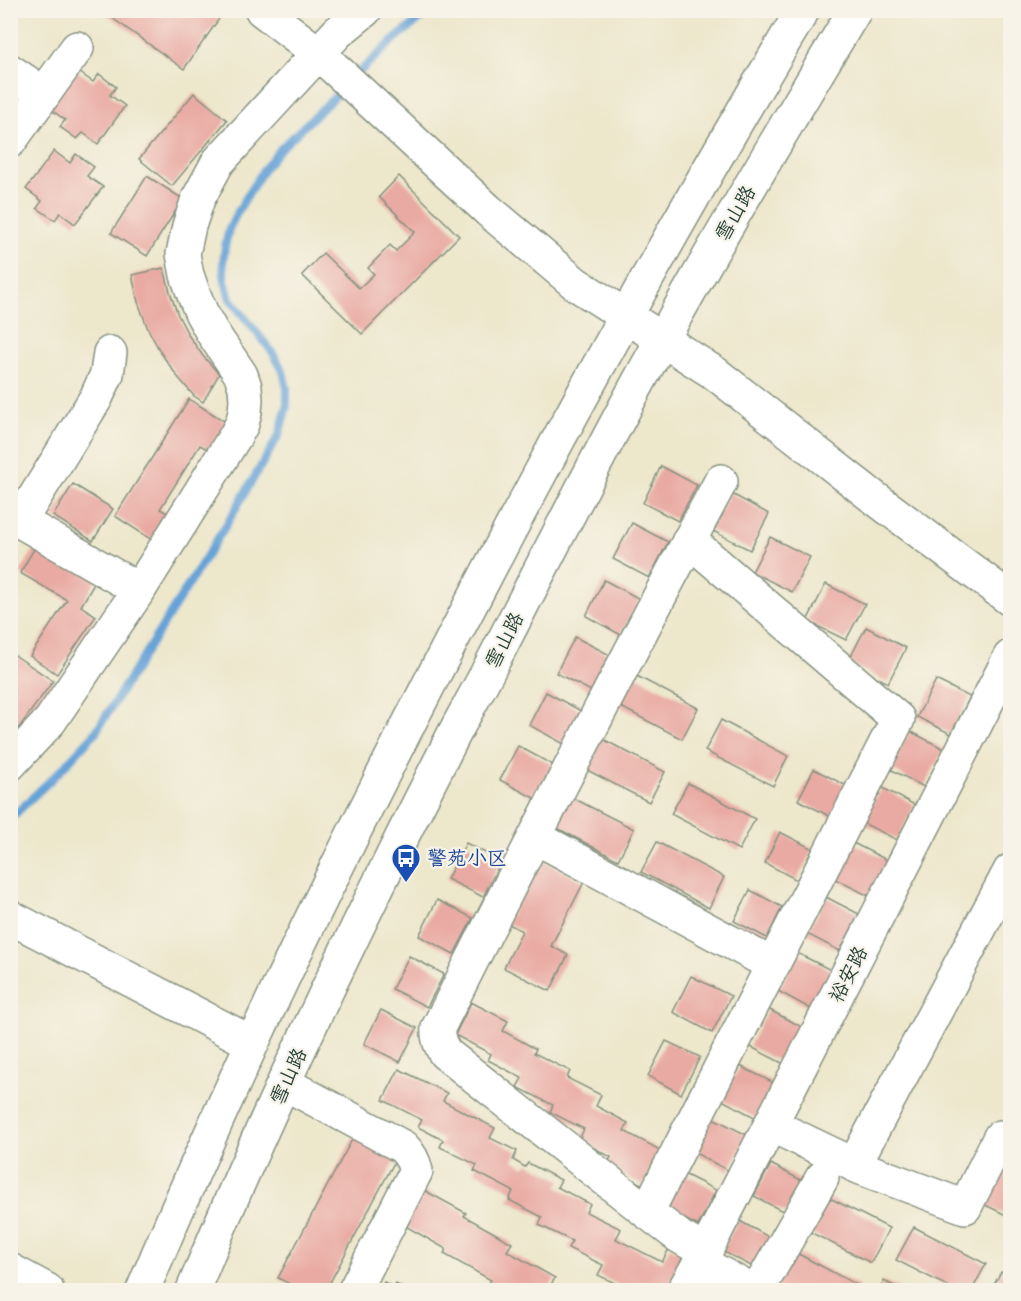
<svg xmlns="http://www.w3.org/2000/svg" width="1021" height="1301" viewBox="0 0 1021 1301" font-family="Itim,'LXGW WenKai TC',sans-serif">
	<rect width="100%" height="100%" fill="#f7f3e8"/>
	<filter id="ink" filterUnits="userSpaceOnUse"><feTurbulence type="fractalNoise" baseFrequency=".0167" numOctaves="2"/><feDisplacementMap in="SourceGraphic" scale="12" xChannelSelector="R" yChannelSelector="G"/><feConvolveMatrix kernelMatrix="1 2 1 2 8 2 1 2 1" color-interpolation-filters="sRGB"/></filter>
	<filter id="wash" filterUnits="userSpaceOnUse"><feTurbulence type="fractalNoise" baseFrequency=".008" numOctaves="4" result="noise"/><feDisplacementMap in="SourceGraphic" scale="24" xChannelSelector="R" yChannelSelector="G"/><feGaussianBlur stdDeviation="1.35" result="paint"/><feColorMatrix in="noise" values="0 0 0 0 0 0 0 0 0 0 0 0 0 0 0 0 0 1.4 0 .05"/><feComposite in="paint" operator="in"/></filter>
	<g filter="url(#wash)">
		<rect width="100%" height="100%" fill="#ede7cc"/>
		<g fill="none" stroke-linecap="round" stroke-linejoin="round">
			<!-- stream -->
			<g stroke="#66a3d7" stroke-width="8">
				<path d="M354,77L396,38L432,10"/>
				<path d="M10,819L60,771L95,733L228,522L279,435L287,406V389L283,371L273,353L230,299L225,281L223,263L225,246L229,229L237,213L250,191L264,169L280,149L344,88"/>
			</g>
		</g>
		<g id="blocks">
			<!-- building -->
			<g fill="#e9aaa3">
				<path d="M101,10H208L219,19L184,69Z"/>
				<path d="M76,70L93,82L99,74L116,87L110,95L125,106L98,144L83,133L77,139L60,127L65,120L49,108Z"/>
				<path d="M194,93L227,120L172,186L139,159Z"/>
				<path d="M54,151L70,163L76,154L94,167L87,176L103,187L75,224L60,213L55,220L37,208L42,201L26,189Z"/>
				<path d="M147,176L183,199L147,256L111,233Z"/>
				<path d="M399,176L459,236L362,334L302,275L323,253L359,288L374,274L368,268L390,245L396,251L415,232L379,197Z"/>
				<path d="M164,268L170,292L178,315L189,336L203,356L219,374L203,402L194,396L177,376L161,353L148,329L138,302L132,275Z"/>
				<path d="M189,399L226,422L209,450L200,445L160,509L169,514L152,540L115,516Z"/>
				<path d="M661,466L697,485L678,521L643,503Z"/>
				<path d="M73,484L113,509L93,541L53,516Z"/>
				<path d="M730,493L769,514L750,550L711,530Z"/>
				<path d="M632,523L668,542L649,578L613,559Z"/>
				<path d="M770,537L810,557L792,592L752,572Z"/>
				<path d="M38,542L98,577L81,606L96,616L57,674L30,656L67,600L20,573Z"/>
				<path d="M604,580L640,599L621,635L586,616Z"/>
				<path d="M826,584L865,604L846,640L807,621Z"/>
				<path d="M866,627L906,648L888,683L848,662Z"/>
				<path d="M575,637L610,655L591,691L556,673Z"/>
				<path d="M10,652L53,681L10,740Z"/>
				<path d="M633,674L698,708L682,739L617,705Z"/>
				<path d="M936,680L970,697L951,734L917,717Z"/>
				<path d="M546,692L581,711L564,744L529,725Z"/>
				<path d="M721,720L788,756L773,786L705,751Z"/>
				<path d="M910,731L944,749L924,787L890,769Z"/>
				<path d="M599,737L665,772L649,802L583,768Z"/>
				<path d="M518,746L553,765L536,799L500,780Z"/>
				<path d="M814,769L847,786L831,817L798,800Z"/>
				<path d="M688,783L755,819L739,850L671,814Z"/>
				<path d="M881,787L915,805L897,840L863,823Z"/>
				<path d="M569,796L634,829L618,860L553,826Z"/>
				<path d="M780,832L813,849L797,880L765,863Z"/>
				<path d="M657,842L724,877L709,908L641,872Z"/>
				<path d="M466,843L501,861L483,897L447,879Z"/>
				<path d="M853,843L887,860L869,896L835,879Z"/>
				<path d="M540,859L584,882L551,946L568,955L550,991L504,968L522,931L507,923Z"/>
				<path d="M750,890L782,907L767,938L734,921Z"/>
				<path d="M826,897L859,914L840,951L807,934Z"/>
				<path d="M437,900L473,918L454,954L419,936Z"/>
				<path d="M797,953L831,970L811,1009L778,991Z"/>
				<path d="M409,956L444,974L427,1007L392,989Z"/>
				<path d="M691,976L731,996L712,1033L673,1012Z"/>
				<path d="M471,1002L508,1021L503,1031L536,1049L534,1053L570,1071L567,1078L601,1095L596,1106L628,1123L624,1131L660,1150L643,1185L606,1166L611,1157L579,1140L584,1129L550,1112L553,1105L517,1087L522,1078L488,1060L491,1054L455,1035Z"/>
				<path d="M768,1009L802,1027L784,1064L749,1046Z"/>
				<path d="M381,1010L417,1028L400,1062L364,1044Z"/>
				<path d="M666,1041L700,1057L681,1094L648,1076Z"/>
				<path d="M740,1066L774,1083L756,1118L722,1100Z"/>
				<path d="M399,1069L447,1093L443,1101L495,1128L490,1138L517,1151L513,1160L525,1167L528,1163L561,1180L557,1187L590,1204L586,1212L621,1229L616,1239L662,1262L670,1247L685,1255L667,1290H629L598,1275L603,1265L568,1248L572,1241L539,1225L542,1217L509,1200L513,1191L474,1171L477,1165L440,1147L443,1140L418,1127L422,1120L383,1100Z"/>
				<path d="M713,1118L747,1135L729,1171L695,1153Z"/>
				<path d="M355,1134L397,1157L326,1290H301L278,1278Z"/>
				<path d="M1010,1152V1217L979,1202Z"/>
				<path d="M771,1164L806,1183L790,1215L754,1196Z"/>
				<path d="M682,1173L716,1190L698,1226L664,1208Z"/>
				<path d="M420,1188L466,1213L464,1216L512,1243L507,1251L555,1278L548,1290H496L487,1286L491,1280L444,1254L446,1249L400,1223Z"/>
				<path d="M818,1192L889,1228L871,1263L800,1227Z"/>
				<path d="M738,1220L774,1240L759,1270L722,1251Z"/>
				<path d="M914,1227L986,1264L972,1290H955L896,1260Z"/>
				<path d="M789,1249L859,1286L857,1290H784L771,1284Z"/>
				<path d="M1001,1272L1010,1277V1290H991Z"/>
				<path d="M884,1281L902,1290H879Z"/>
				<path d="M384,1282L394,1288L396,1284L407,1290H379Z"/>
			</g>
		</g>
	</g>
	<g filter="url(#ink)">
		<use href="#blocks" fill-opacity="0" stroke="#869280" stroke-width="1.5"/>
		<g fill="none" stroke-linecap="round" stroke-linejoin="round">
			<!-- minor casing -->
			<g stroke="#869280" stroke-width="36">
				<g id="minor">
					<path d="M262,10L318,53L489,211L576,284L716,374L872,496L1010,599"/>
					<path d="M10,71L44,94"/>
					<path d="M10,141L77,48"/>
					<path d="M110,353L107,374L96,398L20,521L139,590"/>
					<path d="M10,764L50,721L139,590L236,435L242,424L245,412L246,400L245,387L241,375L212,332L202,314L194,295L187,275L183,254L189,226L198,199L218,162L338,32L365,10"/>
					<path d="M535,837L773,965"/>
					<path d="M10,917L252,1043"/>
					<path d="M284,1083L403,1147C410,1154 414,1161 416,1171L355,1290"/>
					<path d="M771,1125L861,1168L965,1207L1000,1137"/>
					<path d="M854,1165L1010,871"/>
					<path d="M647,1212L898,719L689,540"/>
					<path d="M706,1252L680,1237L647,1212L445,1053C440,1044 437,1038 438,1028C530,844 624,662 721,481"/>
					<path d="M700,1262L750,1290"/>
					<path d="M10,1270L47,1290"/>
					<path d="M684,1290L700,1262L1010,657"/>
					<path d="M758,1290L822,1178"/>
				</g>
			</g>
			<!-- major casing -->
			<g stroke="#869280" stroke-width="36">
				<g id="major">
					<path d="M143,1290C244,1048 361,812 484,579C585,387 690,197 803,10"/>
					<path d="M193,1290C270,1103 359,920 451,740C463,716 477,693 489,669C540,571 590,471 643,374C711,251 782,131 855,10"/>
				</g>
			</g>
			<!-- minor -->
			<use href="#minor" stroke="#fff" stroke-width="33"/>
			<!-- major -->
			<use href="#major" stroke="#fff" stroke-width="33"/>
		</g>
	</g>
	<!-- icons -->
	<defs>
		<g id="bus-pin" transform="scale(1.5)"><path d="M0 17L-7.5 6A9.5 9.5 0 1 1 7.5 6Z" fill="#1a4fb4" stroke="#f7f3e8"/><path d="M-5-6H5V4H4V6H2V4H-2V6H-4V4H-5ZM-3.5-4V0h7V-4ZM-3.5 1.2v1.5H-2V1.2ZM2 1.2v1.5H3.5V1.2Z" fill="#fff"/></g>
	</defs>
	<g fill-rule="evenodd">
		<use href="#bus-pin" x="406" y="858"/>
	</g>
	<g text-anchor="middle" dominant-baseline="central" stroke-width="4.5" stroke-linejoin="round" paint-order="stroke">
		<!-- street labels -->
		<g font-size="20" fill="#1f3d34" stroke="#f7f3e8">
			<text transform="translate(735 213) rotate(-60)">雪山路</text>
			<text transform="translate(504 640) rotate(-63)">雪山路</text>
			<text transform="translate(848 974) rotate(-63)">裕安路</text>
			<text transform="translate(288 1076) rotate(-65)">雪山路</text>
		</g>
		<!-- transit labels -->
		<g font-size="20" fill="#164399" stroke="#f7f3e8" text-anchor="start">
			<text x="427" y="858">警苑小区</text>
		</g>
	</g>
	<!-- margin -->
	<rect width="1021" height="1301" fill="none" stroke="#f7f3e8" stroke-width="36"/>
</svg>
